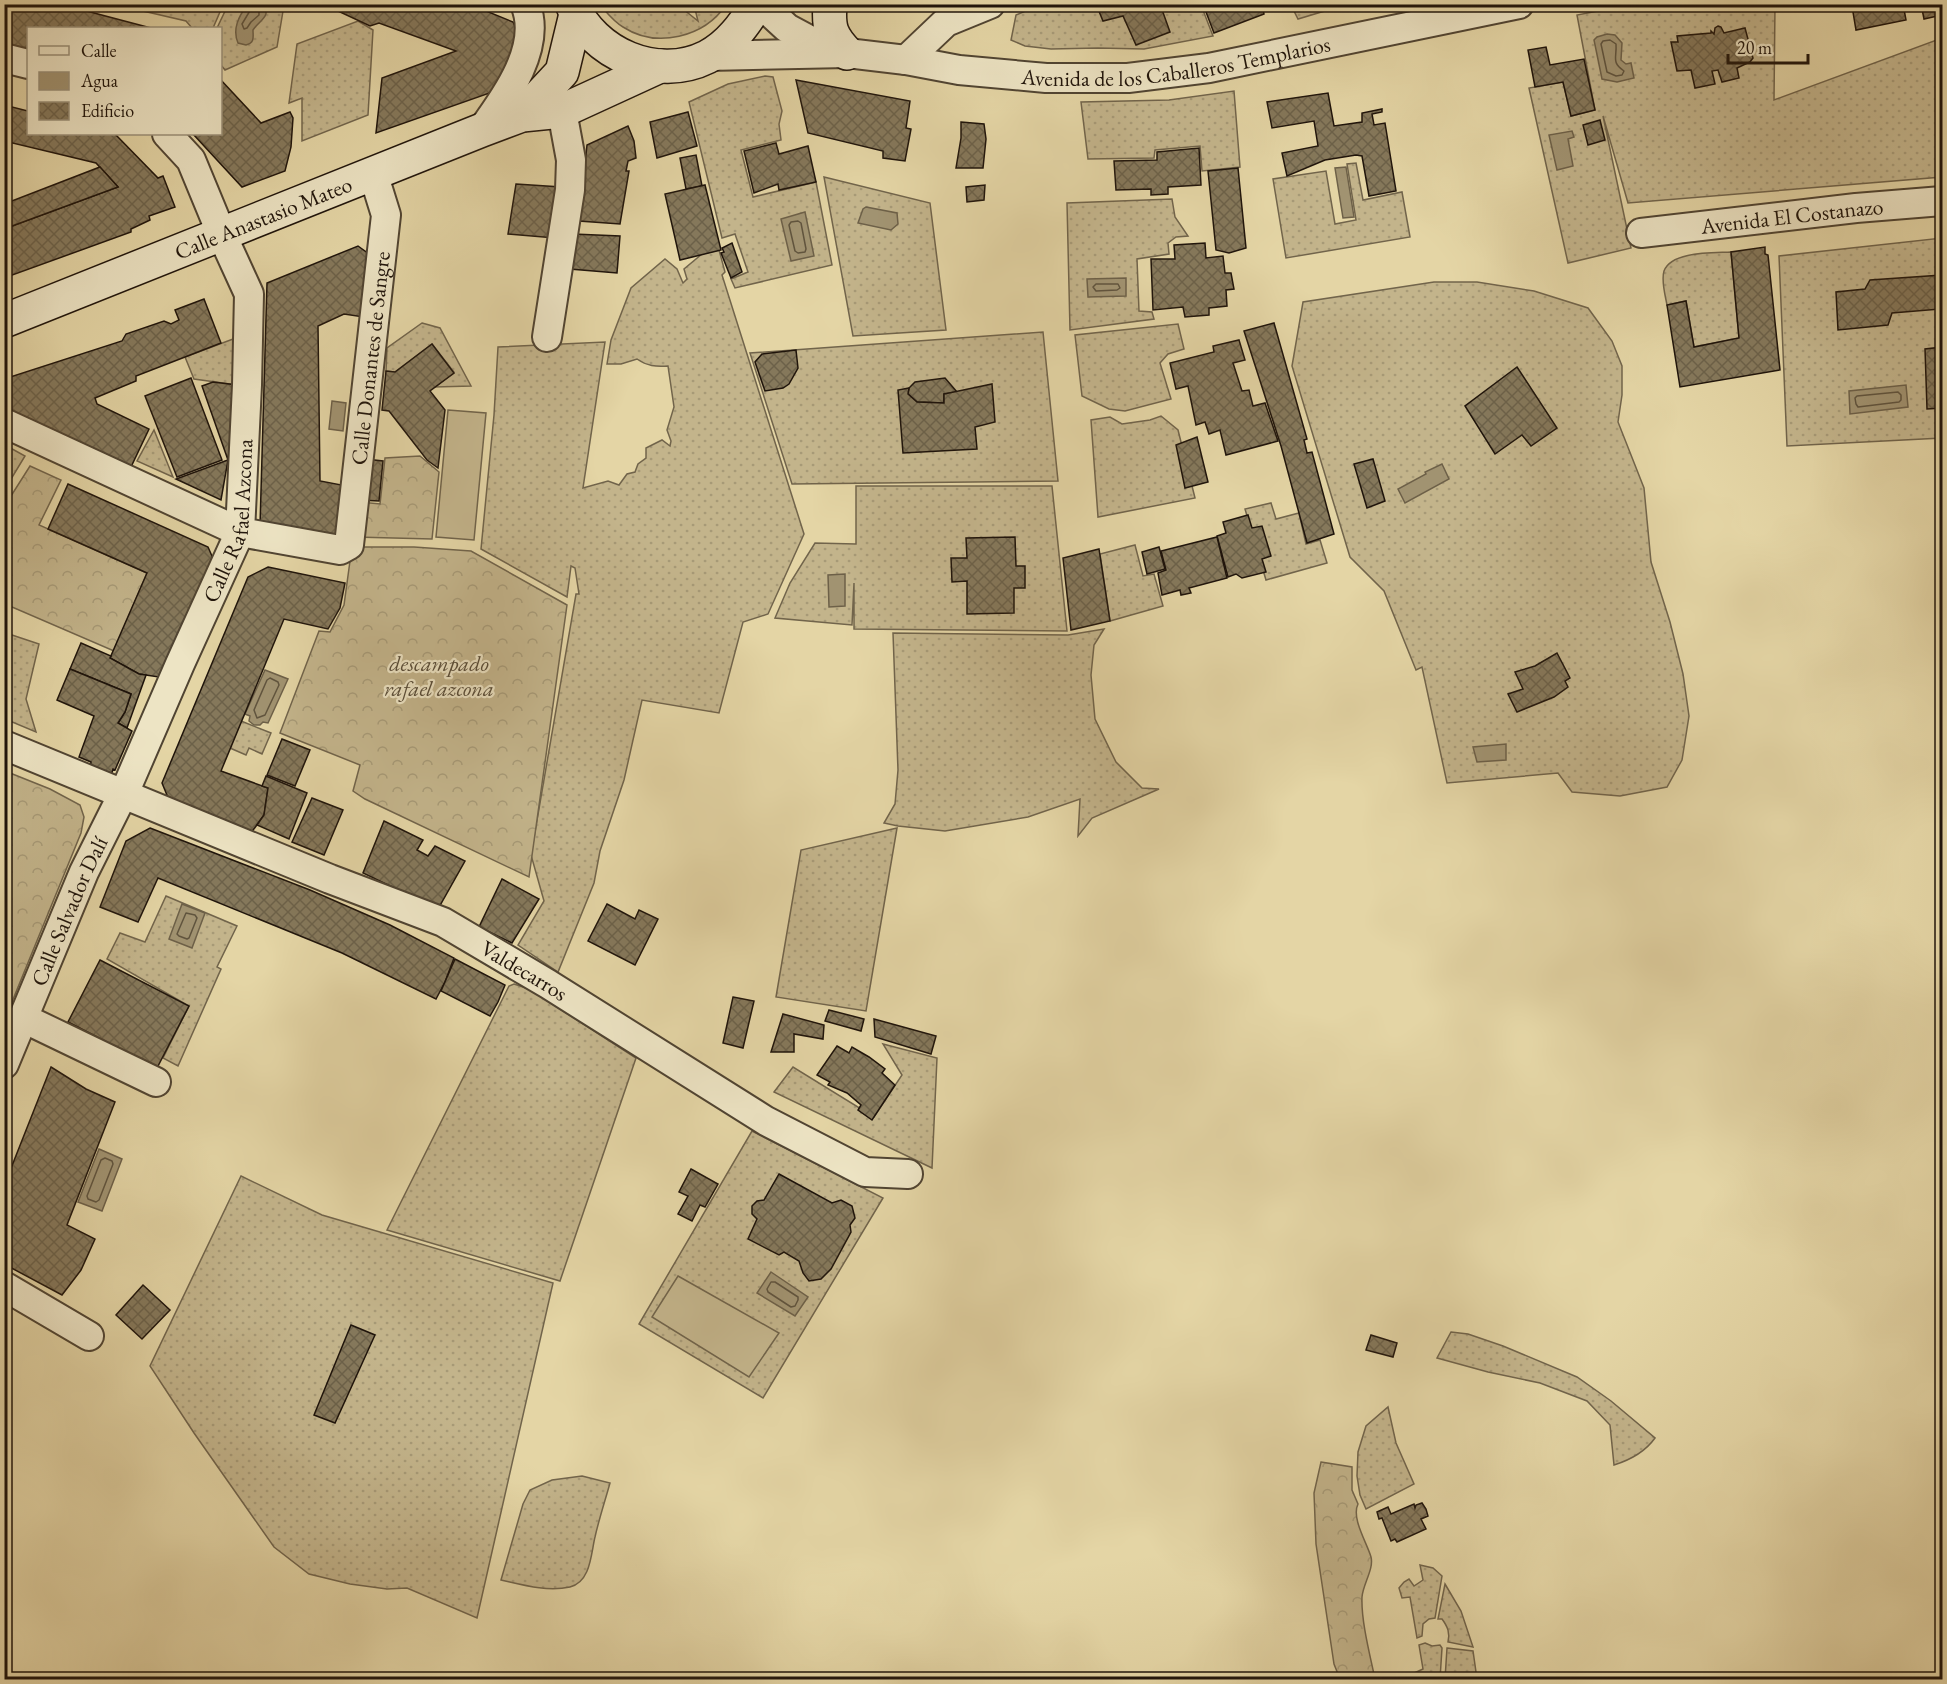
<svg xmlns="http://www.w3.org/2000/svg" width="1947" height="1684" viewBox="0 0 1947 1684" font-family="'EB Garamond',serif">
	<defs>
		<pattern id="grass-dots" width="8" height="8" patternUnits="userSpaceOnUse" patternTransform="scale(1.5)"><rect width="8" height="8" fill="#c3b48b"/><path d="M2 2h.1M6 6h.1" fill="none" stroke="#a79a77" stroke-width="1.8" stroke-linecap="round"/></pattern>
		<pattern id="forest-crowns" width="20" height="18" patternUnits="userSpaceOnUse" patternTransform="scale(1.5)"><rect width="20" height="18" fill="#c3b48b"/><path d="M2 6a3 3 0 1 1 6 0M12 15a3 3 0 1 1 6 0" fill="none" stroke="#a79a77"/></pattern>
		<pattern id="building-cross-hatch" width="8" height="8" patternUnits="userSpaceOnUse" patternTransform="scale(1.5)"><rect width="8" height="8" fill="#85785b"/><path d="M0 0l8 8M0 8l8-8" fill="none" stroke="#6c6149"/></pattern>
	</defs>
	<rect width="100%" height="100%" fill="#e4d5a5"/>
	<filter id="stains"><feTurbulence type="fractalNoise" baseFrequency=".00333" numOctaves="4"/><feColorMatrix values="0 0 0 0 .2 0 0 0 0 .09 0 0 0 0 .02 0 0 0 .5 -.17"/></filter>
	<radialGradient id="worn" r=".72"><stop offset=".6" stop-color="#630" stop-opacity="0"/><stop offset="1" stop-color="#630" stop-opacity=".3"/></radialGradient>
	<!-- grass -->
	<g fill="url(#grass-dots)" stroke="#71644b" stroke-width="1.5">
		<path d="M1042,4L1201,5L1213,36L1144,49L1098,48L1051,49L1025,46L1011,40L1016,15Z"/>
		<path d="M1348,4L1298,19L1291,5H1300L1301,10L1319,5Z"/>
		<path d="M117,5L223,4V5L213,28H192L186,21Z"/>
		<path d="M228,5H284L277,47L225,70L221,65L220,28H217Z"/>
		<path d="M600,5H678L698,21L694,5H726C704,37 657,49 623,27C614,22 607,13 600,5Z"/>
		<path d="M1629,5H1775L1774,100L1942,38V177L1628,203L1603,116L1631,248L1568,263L1529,88L1563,82L1571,116L1595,110L1577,15Z"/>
		<path d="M358,21L373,30L368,115L302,141V98L289,103L297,44Z"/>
		<path d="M765,76L773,77L782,111L779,124L781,140L741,150L753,197L816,182L832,265L735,288L731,279L748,272L735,234L722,238L689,102L728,84Z"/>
		<path d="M1234,91L1240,167L1202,171L1200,146L1155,150L1154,158L1088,159L1081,102L1169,100Z"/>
		<path d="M1356,163L1363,200L1402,192L1410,237L1286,258L1273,179L1326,171L1335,224L1356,220L1347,164Z"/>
		<path d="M824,177L930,203L946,330L853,336Z"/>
		<path d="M1172,199L1175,217L1188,236L1176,237L1168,243L1169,254L1137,259L1139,311L1152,312L1154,319L1070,330L1067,203Z"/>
		<path d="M1942,238V438L1787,446L1779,256Z"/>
		<path d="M719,250L725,272L722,275L804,534L768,614L743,622L719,713L642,700L624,780L600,851L594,883L558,972L518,945L544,901L531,855L576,594H579L575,568L571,566L567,597L481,549L494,415L498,347L605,342L583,488L608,481L619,485L627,474L635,472L638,464L646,458V448L662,440L670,446L671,441L667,430L674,407L668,366C656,367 647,366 637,359L621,364H607L611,340L631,288L665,259L677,269L683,283L687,279L684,269L702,254Z"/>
		<path d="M1731,252L1739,338L1694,347L1686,301L1667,305C1665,294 1661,281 1664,271C1671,251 1713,253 1731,252Z"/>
		<path d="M1434,282H1477L1534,291L1588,308L1612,341L1622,366V395L1618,422L1644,488L1651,562L1670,622L1683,674L1689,716L1682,760L1667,787L1620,796L1572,792L1558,773L1447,783L1422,667L1416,670L1384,591L1350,557L1292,366L1303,302Z"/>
		<path d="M422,323L440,328L471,386L435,387L454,372L432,344L395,372L386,371L387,348Z"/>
		<path d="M1178,324L1184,349L1168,354L1160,363L1171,399L1125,411L1109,409L1082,396L1075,335Z"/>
		<path d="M1043,332L1058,481L792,484L750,353Z"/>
		<path d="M233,339L238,365L237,385L194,379L185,357Z"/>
		<path d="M1161,416L1178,430L1195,498L1098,517L1091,420L1110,417L1122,424L1150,420Z"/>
		<path d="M154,430L173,477L137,461Z"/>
		<path d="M5,445L25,456L5,489Z"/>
		<path d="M856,486H1052L1067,631L854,629V583L852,625L775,618L790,583L815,543L856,544Z"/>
		<path d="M1271,503L1276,519L1299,513L1306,544L1320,540L1327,563L1266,580L1245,509Z"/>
		<path d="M1135,545L1143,576L1154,574L1163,606L1110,621L1100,554Z"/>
		<path d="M1104,629L1094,645L1091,675L1095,719L1116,762L1142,788L1159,789L1092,818L1078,836L1080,799L1028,817L945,831L898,826L884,823L895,804L898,770L893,633L1068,635Z"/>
		<path d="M12,635L39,644L26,699L36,732L5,719V650Z"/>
		<path d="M241,721L271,733L262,754L249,748L246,755L230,748Z"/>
		<path d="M897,828L866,1011L776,997L801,850Z"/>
		<path d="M166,896L237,926L217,967L221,969L178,1066L163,1058L189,1006L107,959L120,933L145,942Z"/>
		<path d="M514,984L529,989L636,1058L560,1281L387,1230L509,986Z"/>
		<path d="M883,1044L937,1058L932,1168L774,1092L793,1067L874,1117L902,1075Z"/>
		<path d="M752,1131L883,1198L763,1398L639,1324Z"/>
		<path d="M241,1176L322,1215L553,1283L477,1618L407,1588L387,1589L350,1584L309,1574L274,1547L194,1433L150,1366Z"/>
		<path d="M1451,1332L1468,1334L1503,1346L1577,1377L1611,1401L1655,1438C1645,1452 1630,1460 1614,1465L1610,1425L1587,1401L1540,1383L1488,1372L1437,1358Z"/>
		<path d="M1388,1407L1396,1443L1414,1484L1366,1509L1360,1495L1357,1476L1358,1452L1366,1426Z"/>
		<path d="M582,1476L610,1483C605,1501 599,1519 595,1537C591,1553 591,1582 570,1587C547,1592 523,1585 501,1580L523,1504L530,1490L552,1480Z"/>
		<path d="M1420,1565L1433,1568L1442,1576L1435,1618L1429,1619L1423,1624L1422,1636L1417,1638L1410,1597L1402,1598L1399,1588L1404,1582L1409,1579L1414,1586L1423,1580Z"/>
		<path d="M1445,1584L1461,1611L1473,1647L1448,1642C1450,1633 1448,1627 1442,1619H1438Z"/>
		<path d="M1425,1643L1432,1646L1440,1645L1442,1648L1440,1679H1403V1675H1410L1423,1669L1419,1645Z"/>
		<path d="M1447,1648L1473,1651L1477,1679H1445Z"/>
	</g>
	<!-- forest -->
	<g fill="url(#forest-crowns)" stroke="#71644b" stroke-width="1.5">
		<path d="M420,456L439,472L432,539L355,537L360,502L380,504L385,458Z"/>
		<path d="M30,466L61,480L39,525L147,573L114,651L5,604L4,507Z"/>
		<path d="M364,547H414L471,551L567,605L529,877L365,799L353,791L360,765L280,733L319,631L330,632L344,605L350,561Z"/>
		<path d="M5,771L50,789L80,805L84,817L81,833L5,1019Z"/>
		<path d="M1321,1462L1352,1467V1490L1358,1504C1351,1518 1367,1543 1371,1557C1374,1569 1363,1584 1362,1597C1361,1621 1370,1655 1375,1679H1340L1334,1664L1316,1544L1314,1493Z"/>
	</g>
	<!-- pitch -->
	<g fill="#c3b48b" stroke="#71644b" stroke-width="1.5">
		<path d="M448,410L486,413L474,540L436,537Z"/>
		<path d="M678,1276L779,1333L749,1377L652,1317Z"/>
	</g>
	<!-- water -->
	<g fill="#a19371" stroke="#6d6048" stroke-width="1.5">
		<path d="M247,5H263C272,17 259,20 253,30C253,37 255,43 246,45L238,43C232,29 239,16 247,5Z"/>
		<path d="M1607,34L1615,35L1622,43L1621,60L1626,64L1631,63L1634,78L1617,82L1602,79L1594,40L1597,37Z"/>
		<path d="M1572,131L1574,137L1568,139L1573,166L1557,170L1549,135Z"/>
		<path d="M1346,167L1354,217L1343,218L1335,168Z"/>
		<path d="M866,207L897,213L898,224L891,230L858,223L863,209Z"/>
		<path d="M805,212L814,256L791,261L781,219Z"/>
		<path d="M1126,278V296L1088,297L1087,279Z"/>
		<path d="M1906,385L1908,407L1850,414L1849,391Z"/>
		<path d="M332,401L346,403L343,431L329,429Z"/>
		<path d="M1442,464L1449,479L1405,503L1398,489L1426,474L1425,472Z"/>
		<path d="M845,574V606L829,607L828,575Z"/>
		<path d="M265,670L288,679L268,723L263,722L260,725H254L249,721L250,716L245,714Z"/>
		<path d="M1506,744V760L1477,762L1473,747Z"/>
		<path d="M182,904L205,913L192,948L169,939Z"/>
		<path d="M99,1149L122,1159L102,1211L78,1202Z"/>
		<path d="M771,1272L808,1297L795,1316L757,1293Z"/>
	</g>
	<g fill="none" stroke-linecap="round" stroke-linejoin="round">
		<!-- shore -->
		<g stroke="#60543e" stroke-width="1.5">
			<path d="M251,4V9L242,24L244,29L247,28L251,22L259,15V4"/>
			<path d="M1610,40L1616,44C1617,58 1611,62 1624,71L1622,75L1616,76L1607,72L1601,44L1603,41Z"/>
			<path d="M798,221L801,223L806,249L805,252L798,253L795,251L789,225L791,222Z"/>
			<path d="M1096,284H1118L1120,288L1117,290L1096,291L1093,287Z"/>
			<path d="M1898,392L1901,395V400L1899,402L1858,407L1856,404L1855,398L1857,396Z"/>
			<path d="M270,678L278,682L279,685L265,715L257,718L254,710L267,680Z"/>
			<path d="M186,913L195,915L197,918L189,938L187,939L179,936L177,934Z"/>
			<path d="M105,1158L112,1161L113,1164L99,1200L96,1202L88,1199L87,1196L101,1160Z"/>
			<path d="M771,1282H775L798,1297V1300L795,1306L791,1307L768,1292L767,1289Z"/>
		</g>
	</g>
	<!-- building -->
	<g fill="url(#building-cross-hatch)" stroke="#1f140b" stroke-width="1.5">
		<path d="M5,4H60L151,28H28V52L6,47L4,44Z"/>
		<path d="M323,4H469L513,22L519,35L501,89L376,133L382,78L456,51L379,23L370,26Z"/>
		<path d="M1096,4H1160L1170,32L1136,45L1123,16L1103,21Z"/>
		<path d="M1203,4H1262L1264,14L1214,33Z"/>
		<path d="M1862,4H1903L1906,20L1856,30L1852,6Z"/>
		<path d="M1921,4H1942V15L1924,19Z"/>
		<path d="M1718,26L1721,27L1724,33L1745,28L1753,58L1750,62L1737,68L1739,78L1722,82L1718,70L1712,71L1715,84L1695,88L1691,70L1677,71L1671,42H1678L1677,36L1711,33V31L1714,34L1715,28Z"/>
		<path d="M1546,47L1550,65L1584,59L1595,110L1571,116L1563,82L1535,87L1528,50Z"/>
		<path d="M220,79L261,123L290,112L293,118L291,147L285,171L242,187L193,134H220Z"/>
		<path d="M796,80L910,101L906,128L911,129L905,161L883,158V151L808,133Z"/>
		<path d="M1328,93L1334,126L1362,122V113L1382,109V112L1372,114L1374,125L1385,123L1396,191L1369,196L1362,156L1356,155L1325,160L1287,176L1282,153L1318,146L1314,121L1272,128L1267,102Z"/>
		<path d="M4,105L28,111V134H115L158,178L163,176L175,207L149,216L150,220L131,229V232L4,278V229L118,187L96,163L4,141Z"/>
		<path d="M688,112L697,146L657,158L650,122Z"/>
		<path d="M1600,120L1605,140L1588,145L1583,125Z"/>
		<path d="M961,122L984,124L986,139L983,168H956L961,138Z"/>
		<path d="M628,126L634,141L636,158L628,161L626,171H629L620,224L579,221L587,145Z"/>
		<path d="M776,143L779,154L808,146L816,182L779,190L778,184L754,193L744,151Z"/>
		<path d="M1199,148L1201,185L1168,187V194L1151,195V189L1116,190L1114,161L1157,160V152Z"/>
		<path d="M696,155L702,186L686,189L680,158Z"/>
		<path d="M100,167L118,187L4,229V204Z"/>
		<path d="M1238,168L1246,248L1229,253L1216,250L1208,171Z"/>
		<path d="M516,184L561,187L555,238L508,234Z"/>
		<path d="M705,185L721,250L680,260L665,194Z"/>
		<path d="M985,185L984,200L967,202L966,187Z"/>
		<path d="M573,234L620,236L617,273L570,269Z"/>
		<path d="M732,243L742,272L731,278L721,253L724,252L722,248Z"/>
		<path d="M1205,243L1206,258L1223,256L1225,273H1231L1234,289L1226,290L1227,306L1209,308V315L1185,317L1183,307L1153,310L1151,259H1175L1174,245Z"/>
		<path d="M358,246L376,259L370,318L344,314L318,326L320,481L352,487L347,527L325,541L260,526L267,283Z"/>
		<path d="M1765,247V254L1768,255L1780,370L1680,387L1667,305L1686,301L1694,347L1739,338L1731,252Z"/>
		<path d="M1940,255H1942V408L1927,409L1925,349L1942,347L1940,309L1892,313L1888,325L1838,330L1836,292L1865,289L1870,280L1942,275Z"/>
		<path d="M204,299L221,343L136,376V381L95,398L97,404L149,429L130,469L4,413V379L122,341L126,334L164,321L171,324L179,320L175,310Z"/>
		<path d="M1274,323L1307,439L1304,440L1307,453L1312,452L1334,534L1307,543L1281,446L1244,331Z"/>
		<path d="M1239,340L1245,360L1233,363L1242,391L1249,390L1253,406L1265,403L1278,441L1226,455L1220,430L1209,434L1205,422L1196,425L1188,386L1176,389L1170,363L1214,352L1213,346Z"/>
		<path d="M432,344L454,373L430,391L445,410L438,468L427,460L389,411L382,410L386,371L395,372Z"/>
		<path d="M796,350L798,368L789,384L783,388L765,391L755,362L762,354Z"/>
		<path d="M1517,367L1557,428L1531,446L1522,435L1495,454L1465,406Z"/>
		<path d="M191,378L222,460L177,477L145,396Z"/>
		<path d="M945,378L957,392L944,394V403L917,402L908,394L909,388L915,382Z"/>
		<path d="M213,382L237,385L228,460L202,386Z"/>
		<path d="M992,384L995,422L975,427L977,449L903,453L898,390L909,388L908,394L917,402L944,403V394Z"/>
		<path d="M1197,437L1208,482L1185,488L1176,445Z"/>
		<path d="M365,459L383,461L379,501L360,500Z"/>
		<path d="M1373,459L1385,501L1367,508L1354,464Z"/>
		<path d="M228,460L221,500L176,479Z"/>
		<path d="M68,484L208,547L215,563L159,677L139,674L110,658L147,573L48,529Z"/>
		<path d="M1248,515L1252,528L1262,526L1271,556L1262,559L1266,572L1242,578L1236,574L1228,577L1217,536L1226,533L1223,522Z"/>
		<path d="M1015,537L1016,566H1025V588H1014V613L967,614V581L952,582L951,558H967L966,538Z"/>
		<path d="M1217,537L1227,578L1189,588L1191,593L1181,595L1180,590L1162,595L1158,573L1166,570L1161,551Z"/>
		<path d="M1159,547L1165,569L1147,574L1142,552Z"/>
		<path d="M1099,549L1110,621L1071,630L1063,558Z"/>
		<path d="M268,567L345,583L340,608L328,629L284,619L221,771L268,788L264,815L251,833L171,805L162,783L248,577Z"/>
		<path d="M81,643L111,656L110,658L139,674L146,675L127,728L118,723L125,712L131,694L70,669Z"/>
		<path d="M1557,653L1570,678L1565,681L1568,687L1554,697L1517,712L1508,694L1523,689L1515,672L1535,666Z"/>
		<path d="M70,669L131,694L125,712L118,723L132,731L115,770L113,769L111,776L90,767L91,762L79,757L94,716L57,700Z"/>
		<path d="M282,739L310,750L295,786L267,775Z"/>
		<path d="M266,776L307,793L289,839L257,825L264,815L268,788L262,786Z"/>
		<path d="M312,798L343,810L324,855L292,842Z"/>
		<path d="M384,821L423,840L417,850L428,856L435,846L465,861L438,909L363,873Z"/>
		<path d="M150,828L310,890L390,925L454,958L445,982L436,999L342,953L158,878L138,922L100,907L126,841Z"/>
		<path d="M502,879L539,899L512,943L479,927Z"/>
		<path d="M607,904L635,919L639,910L658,919L635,965L588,941Z"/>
		<path d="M455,959L505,985L498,1002L490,1016L441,991Z"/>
		<path d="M100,960L189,1006L157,1068L68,1022Z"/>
		<path d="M733,997L754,1001L743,1048L723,1043Z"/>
		<path d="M829,1010L864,1019L861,1031L825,1021Z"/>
		<path d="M783,1014L824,1025L823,1039L794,1034V1052H771Z"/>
		<path d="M874,1019L936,1036L931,1054L875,1037Z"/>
		<path d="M837,1046L849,1053L852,1047L869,1057L885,1069L882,1073L895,1085L872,1120L858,1110L861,1105L847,1093L828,1085L830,1082L817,1075Z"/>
		<path d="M51,1067L86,1089L115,1102L67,1225L95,1239L81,1270L62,1295L4,1264V1186Z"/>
		<path d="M691,1169L718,1184L705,1207L700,1205L692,1221L678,1214L688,1196L679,1192Z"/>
		<path d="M779,1174L832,1203L841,1200L852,1206L855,1218L850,1225L851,1232L831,1269L821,1279L809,1281L803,1273L799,1261L784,1252L779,1255L748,1239L757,1219L752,1214V1206L757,1201L764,1200Z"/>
		<path d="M143,1285L170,1310L142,1339L116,1315Z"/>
		<path d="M351,1325L375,1335L335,1423L314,1415Z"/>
		<path d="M1371,1335L1397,1343L1393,1357L1366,1350Z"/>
		<path d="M1422,1503L1426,1509L1428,1516L1421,1519L1426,1529L1397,1542L1395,1539L1391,1541L1382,1518L1379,1519L1377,1512L1388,1507L1391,1514L1414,1504L1415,1508L1416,1505Z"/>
	</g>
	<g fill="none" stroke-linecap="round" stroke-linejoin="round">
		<!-- minor casing -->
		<g stroke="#504432" stroke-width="32">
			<g id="minor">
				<path d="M761,4L787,28L830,51"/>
				<path id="s1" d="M708,56L847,53L906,60L959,70L1046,78H1128L1209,68L1519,4"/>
				<path d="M4,58L28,64"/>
				<path d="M906,60L946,22L990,4"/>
				<path d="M482,130C506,97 543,46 525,4"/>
				<path id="s2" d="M1641,233L1856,208L1942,201"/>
				<path d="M547,337L570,190L571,160L562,111"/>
				<path id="s3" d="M4,423L240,532L340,550L349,545L386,215L373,173"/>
				<path id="s4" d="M4,745L330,879L443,922L548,984L766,1121L865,1172L908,1174"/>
				<path d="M23,1018L156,1082"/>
				<path id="s5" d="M4,1064L84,872L129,782L180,664L240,532L247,385L249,294L222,235L191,160L167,134"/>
				<path d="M4,1286L89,1336"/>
			</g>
		</g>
		<!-- secondary casing -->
		<g stroke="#1f140b" stroke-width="36">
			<g id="secondary">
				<path d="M572,4C593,54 657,82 707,57C729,46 744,25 757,4"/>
				<path d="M830,4C828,28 831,36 847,53"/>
				<path d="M522,115L562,72L576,14"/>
				<path id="s6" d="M4,321L482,130L522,115L562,111L660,66"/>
			</g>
		</g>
		<!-- minor -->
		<use href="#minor" stroke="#ede4c4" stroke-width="28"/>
		<!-- secondary -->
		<use href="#secondary" stroke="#ede4c4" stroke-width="33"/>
	</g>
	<g text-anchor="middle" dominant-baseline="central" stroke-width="4.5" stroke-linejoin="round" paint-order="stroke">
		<!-- street labels -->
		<g font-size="22" fill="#1f140b" stroke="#ede4c4">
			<text stroke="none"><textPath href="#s1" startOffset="471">Avenida de los Caballeros Templarios</textPath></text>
			<text stroke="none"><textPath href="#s2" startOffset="152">Avenida El Costanazo</textPath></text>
			<text stroke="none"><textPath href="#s6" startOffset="279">Calle Anastasio Mateo</textPath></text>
			<text stroke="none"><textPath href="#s3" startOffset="560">Calle Donantes de Sangre</textPath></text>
			<text stroke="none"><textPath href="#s5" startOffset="591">Calle Rafael Azcona</textPath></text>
			<text stroke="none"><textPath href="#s5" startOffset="166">Calle Salvador Dalí</textPath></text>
			<text stroke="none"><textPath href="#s4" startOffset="568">Valdecarros</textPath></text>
		</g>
		<!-- park labels -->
		<g font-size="22" font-style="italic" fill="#584c38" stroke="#ede4c4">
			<text x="439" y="663">descampado<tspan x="439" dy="25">rafael azcona</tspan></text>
		</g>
	</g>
	<!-- margin -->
	<rect width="1947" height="1684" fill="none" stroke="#e4d5a5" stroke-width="24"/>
	<rect x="6" y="6" width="1935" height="1672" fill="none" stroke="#1f140b" stroke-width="3"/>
	<rect x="12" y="12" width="1923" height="1660" fill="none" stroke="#1f140b" stroke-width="1.5"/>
	<!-- legend -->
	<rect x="27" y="27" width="195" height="108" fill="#ede4c4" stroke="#9b917a" stroke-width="1.5"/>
	<rect x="39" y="46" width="30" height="9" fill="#ede4c4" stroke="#9b917a" stroke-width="1.5"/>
	<text x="81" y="57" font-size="18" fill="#1f140b">Calle</text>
	<rect x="39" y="72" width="30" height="18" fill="#a19371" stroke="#9b917a" stroke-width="1.5"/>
	<text x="81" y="87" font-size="18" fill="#1f140b">Agua</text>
	<rect x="39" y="102" width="30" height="18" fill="url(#building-cross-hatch)" stroke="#9b917a" stroke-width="1.5"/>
	<text x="81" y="117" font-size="18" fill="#1f140b">Edificio</text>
	<!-- scale -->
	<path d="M1728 54v9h80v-9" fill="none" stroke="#1f140b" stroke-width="3"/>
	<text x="1737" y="54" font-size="18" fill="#1f140b" stroke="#ede4c4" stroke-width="4.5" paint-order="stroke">20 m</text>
	<rect width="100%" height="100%" filter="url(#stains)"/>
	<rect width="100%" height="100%" fill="url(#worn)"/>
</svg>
